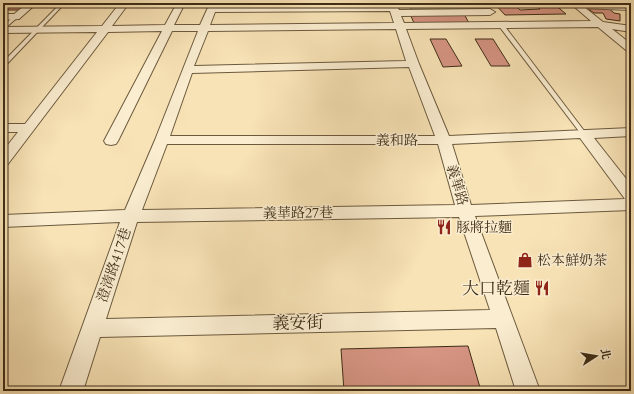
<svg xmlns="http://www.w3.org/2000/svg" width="634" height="394" viewBox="0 0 634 394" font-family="Cardo,'Noto Serif TC',serif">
	<rect width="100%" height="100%" fill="#f8e3b6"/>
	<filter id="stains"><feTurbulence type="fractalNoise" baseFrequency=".005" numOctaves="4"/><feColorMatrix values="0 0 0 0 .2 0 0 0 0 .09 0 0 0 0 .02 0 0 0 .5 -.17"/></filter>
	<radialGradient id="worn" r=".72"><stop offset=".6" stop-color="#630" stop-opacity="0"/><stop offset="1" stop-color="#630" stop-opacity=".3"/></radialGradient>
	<!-- green -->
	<path fill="#bcc48e" stroke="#7d7852" d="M408,3H477L483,10L412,11Z"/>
	<!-- building -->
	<g fill="#d69483" stroke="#3e2d16">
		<path d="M3,3L14,4H26L19,10H5L6,7H3Z"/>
		<path d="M494,3H513L520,10L540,9L533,3H553L566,14L505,15Z"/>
		<path d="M607,7L614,13L620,14V21L606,19L603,13H594L587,8Z"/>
		<path d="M410,14H464L469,23H414Z"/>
		<path d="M430,39H446L462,66L443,67Z"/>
		<path d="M475,39H493L510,66H491Z"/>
		<path d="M468,346L481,391H344L341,349Z"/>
	</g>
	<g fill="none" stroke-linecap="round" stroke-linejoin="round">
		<!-- service casing -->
		<g stroke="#6c5a3e" stroke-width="2">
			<g id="service">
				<path d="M61,3H65L5,66L3,67V62Z"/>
				<path d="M580,6L631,8V10L578,8V7Z"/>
				<path d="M14,16L18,17L3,30V26Z"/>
				<path d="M499,24H503L585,132V134H581L499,26Z"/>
			</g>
		</g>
		<!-- minor casing -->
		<g stroke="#6c5a3e" stroke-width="2">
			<g id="minor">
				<path d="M28,3H37L19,19L3,20V14H14Z"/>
				<path d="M120,3H129L112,26L165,25L177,3H185L174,25H200L210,3H218L217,6L388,5V3H396L399,10L490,9L495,12L490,15L401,16L404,23L591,21L570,3H579L603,22L631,26V32L612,29L631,44V52L627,51L598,27L406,29L419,64L449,136L631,128V136L594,138L631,185V210L475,216L540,391H516L496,328L100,337L83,391H59L120,222L3,227V215L125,210L155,140L198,31H172L118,141L116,144L111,145L106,144L104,141L162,31L108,32L8,164L3,165V151L18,132H3V124H25L97,32L3,33V27L102,26ZM390,11L394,23L210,25L215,12ZM396,29L406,61L194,66L208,31ZM409,67L435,136H170L192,73ZM580,138L625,199L471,205L452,144ZM167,144H438L455,205L142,210ZM459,217L490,310L106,319L137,222Z"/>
			</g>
		</g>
		<!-- service -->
		<use href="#service" fill="#faedd0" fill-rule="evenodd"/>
		<!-- minor -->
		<use href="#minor" fill="#faedd0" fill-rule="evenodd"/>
	</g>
	<!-- icons -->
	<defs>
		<g id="restaurant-bare" transform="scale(1.2)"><path d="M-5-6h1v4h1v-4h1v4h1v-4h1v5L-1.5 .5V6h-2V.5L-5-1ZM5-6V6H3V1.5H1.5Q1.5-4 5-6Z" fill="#8f2418" stroke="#faedd0" stroke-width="2.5" paint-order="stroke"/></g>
		<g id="shop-bare" transform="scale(1.2)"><path d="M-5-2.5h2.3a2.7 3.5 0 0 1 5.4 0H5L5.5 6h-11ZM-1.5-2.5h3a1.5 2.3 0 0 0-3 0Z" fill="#8f2418" stroke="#faedd0" stroke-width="2.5" paint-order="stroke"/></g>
	</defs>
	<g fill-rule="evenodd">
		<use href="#restaurant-bare" x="444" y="227"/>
		<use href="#shop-bare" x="525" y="260"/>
		<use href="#restaurant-bare" x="542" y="288"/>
	</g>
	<g text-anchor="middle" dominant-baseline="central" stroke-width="3" stroke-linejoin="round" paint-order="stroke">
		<!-- street labels -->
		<g font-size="14" fill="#3e2d16" stroke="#faedd0">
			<text x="397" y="140">義和路</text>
			<text transform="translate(457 185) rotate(73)">義華路</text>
			<text transform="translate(298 213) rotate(-1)">義華路27巷</text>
			<text transform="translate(114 265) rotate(-71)">澄清路417巷</text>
		</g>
		<!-- poi labels -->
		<g font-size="14" fill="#3e2d16" stroke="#faedd0" text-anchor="start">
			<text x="456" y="227">豚將拉麵</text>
			<text x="537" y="260">松本鮮奶茶</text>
		</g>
		<!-- near-poi labels -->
		<g font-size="17" fill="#3e2d16" stroke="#faedd0" text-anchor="end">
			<text x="530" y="288">大口乾麵</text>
		</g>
		<!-- near-street labels -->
		<g font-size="17" fill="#3e2d16" stroke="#faedd0">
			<text transform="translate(298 323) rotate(-1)">義安街</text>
		</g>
	</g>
	<!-- margin -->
	<rect width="634" height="394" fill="none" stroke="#f8e3b6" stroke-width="16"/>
	<rect x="4" y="4" width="626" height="386" fill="none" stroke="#3e2d16" stroke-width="2"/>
	<rect x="8" y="8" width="618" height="378" fill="none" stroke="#3e2d16"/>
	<!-- north arrow -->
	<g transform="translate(596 356) rotate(78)" stroke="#faedd0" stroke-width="3" paint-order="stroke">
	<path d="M0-3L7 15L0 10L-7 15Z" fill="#3e2d16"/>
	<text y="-6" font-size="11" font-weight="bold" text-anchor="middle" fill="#3e2d16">北</text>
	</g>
	<rect width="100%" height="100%" filter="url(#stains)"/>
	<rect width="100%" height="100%" fill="url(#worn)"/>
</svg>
